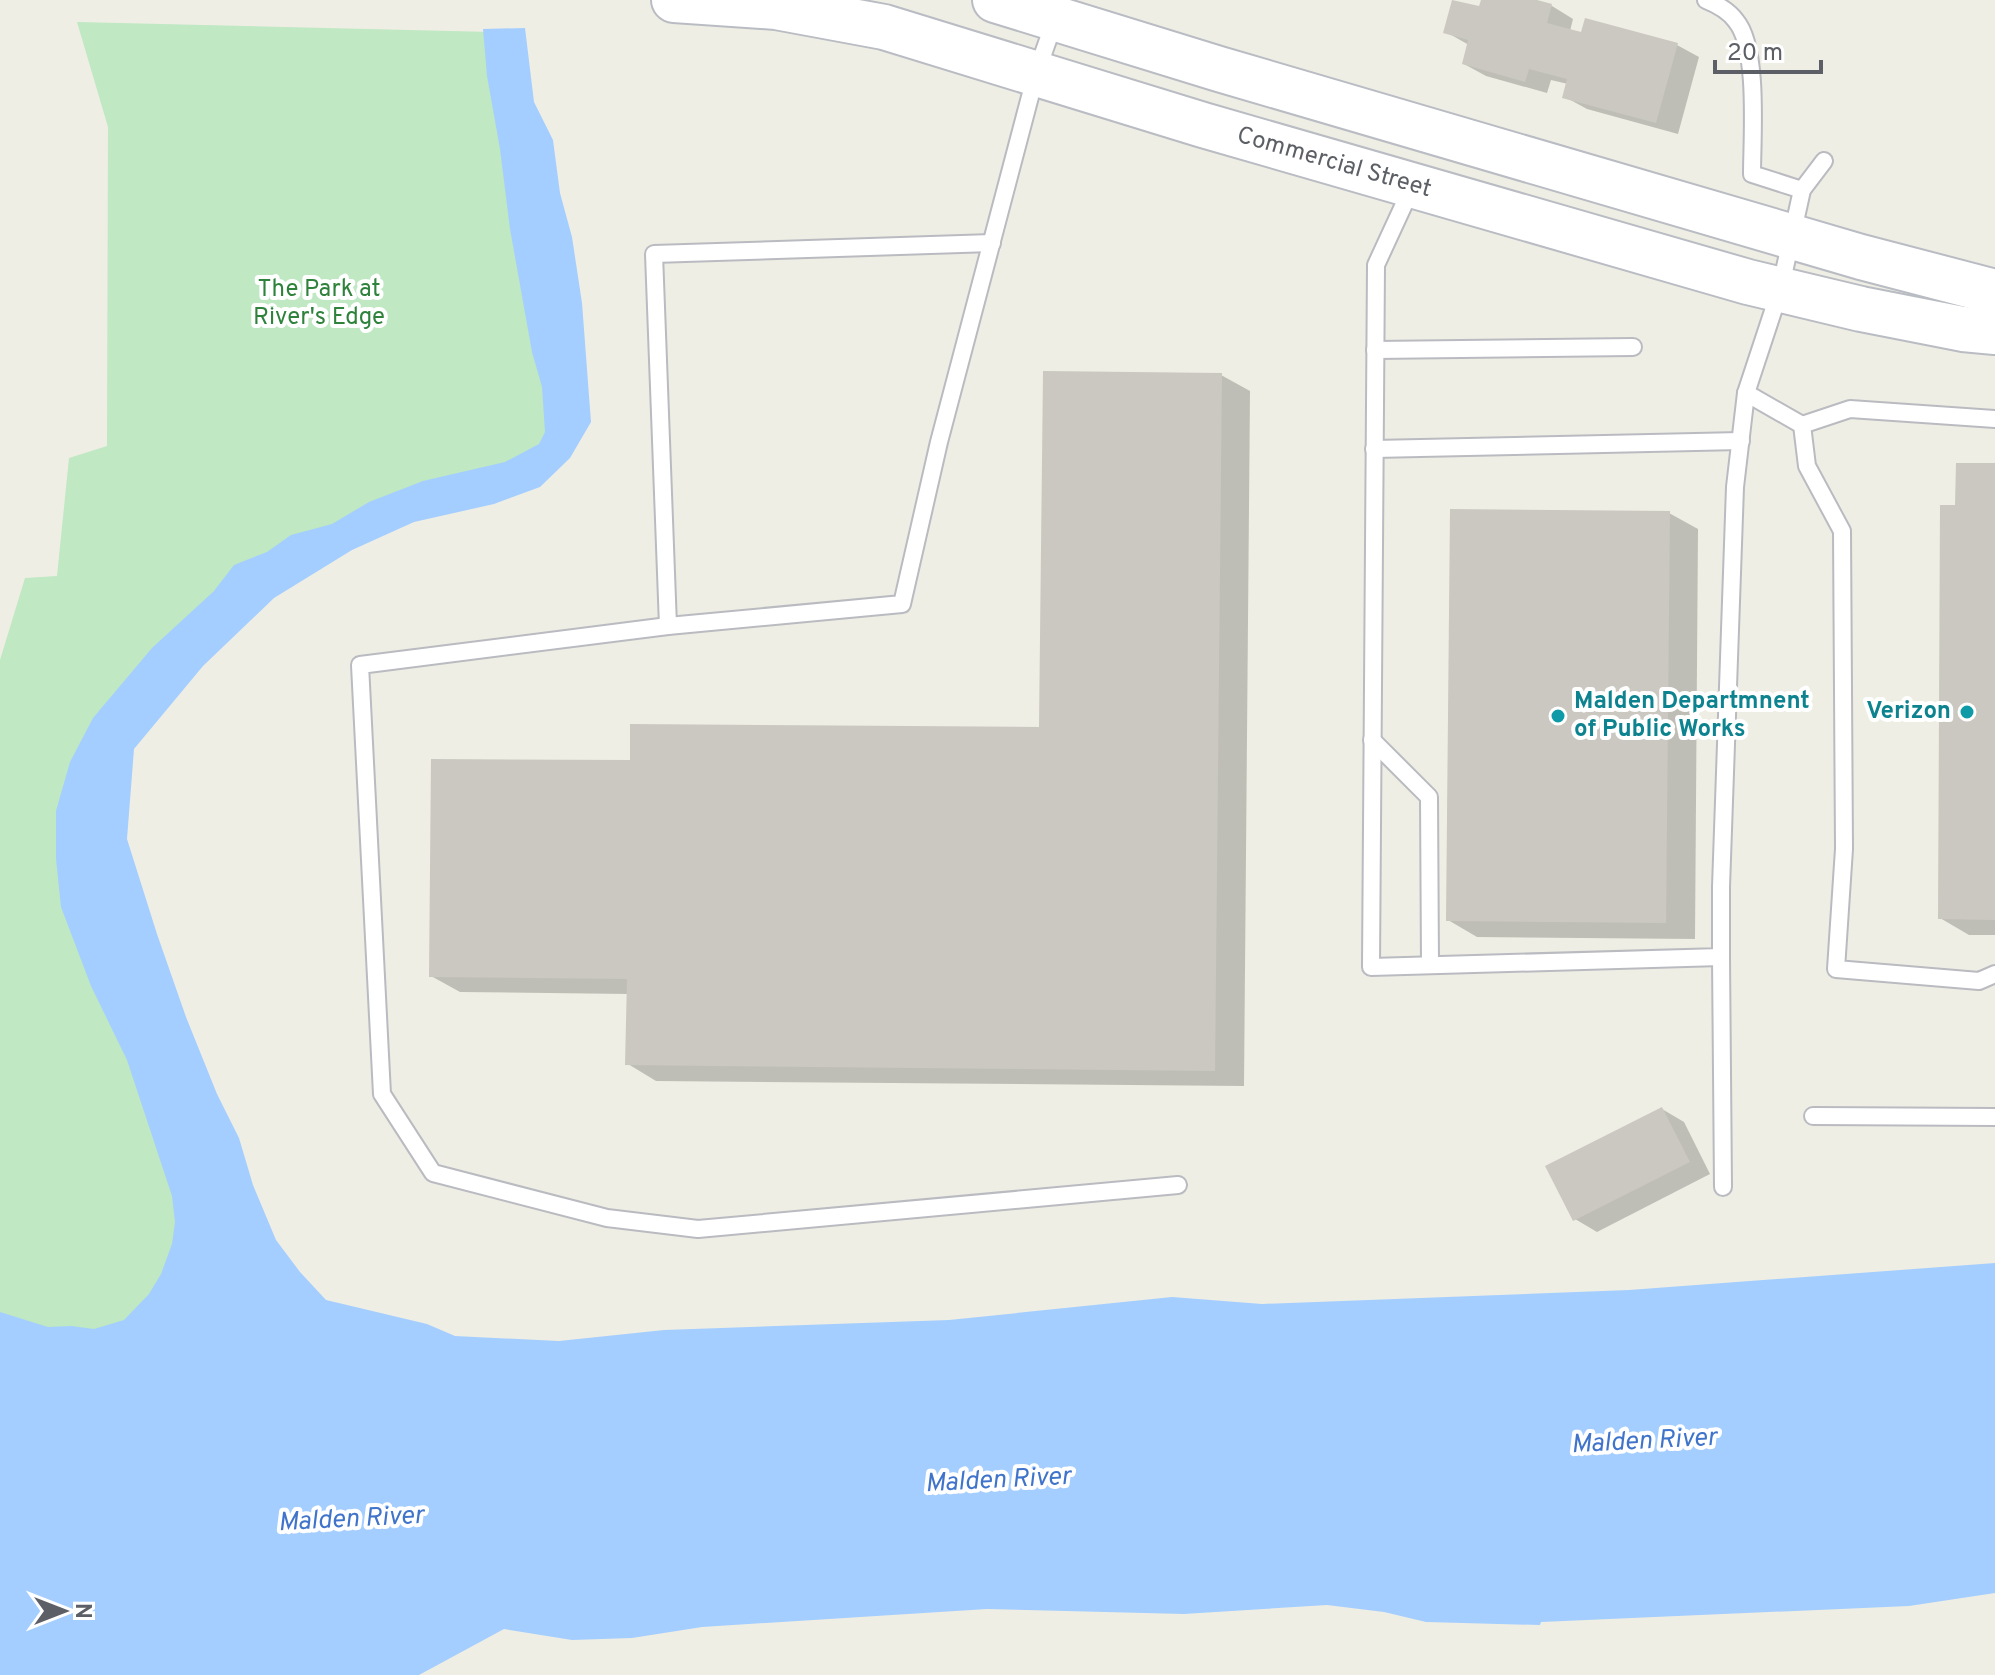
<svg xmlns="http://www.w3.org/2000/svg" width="1995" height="1675" viewBox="0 0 1995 1675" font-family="Overpass,sans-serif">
	<rect width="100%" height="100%" fill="#efeee4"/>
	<!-- green -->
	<path fill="#bfe8c3" d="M77,22L492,32L553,452L416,491L101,722L186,1219L160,1298L126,1331L47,1337L0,1322V660L25,578L57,576L69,458L107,446L108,127Z"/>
	<!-- water -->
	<path fill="#a4ceff" d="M525,28L534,102L553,140L560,193L572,237L582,303L591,422L570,458L540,487L494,504L414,522L352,550L274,598L203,666L134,749L127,839L157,934L186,1017L217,1094L239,1138L253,1185L276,1240L300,1272L326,1300L427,1324L455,1336L559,1341L664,1330L949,1320L1172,1297L1262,1304L1629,1290L1995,1263V1593L1909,1606L1541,1622L1540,1625L1426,1622L1384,1612L1327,1605L1184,1614L987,1609L702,1627L632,1638L572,1640L504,1629L419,1675H0V1312L48,1327L71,1326L94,1329L124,1320L149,1294L161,1274L172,1244L175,1222L172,1196L127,1060L91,986L61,907L56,859V811L70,762L93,718L152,648L214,591L234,565L267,552L291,535L332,524L369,502L423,481L505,462L539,444L545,432L542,387L532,352L510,229L500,149L487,76L483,29Z"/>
	<!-- shadow -->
	<g fill="#0003">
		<path d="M1483,0H1530L1552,6L1573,19L1570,31L1677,45L1699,57L1678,134L1587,109L1565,97L1568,84L1551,80L1547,93L1486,76L1464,64L1469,45L1446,32L1481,8Z"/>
		<path d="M1221,375L1250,391L1244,1086L656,1081L628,1064V994L460,992L431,976L632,762L1041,729Z"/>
		<path d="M1995,465V935H1969L1940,918L1957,507Z"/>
		<path d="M1669,513L1698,529L1695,939L1477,937L1448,920Z"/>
		<path d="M1662,1109L1684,1122L1710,1174L1597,1232L1575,1219Z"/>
	</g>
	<!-- building -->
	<g fill="#cac8c1">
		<path d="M1452,0L1479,6L1481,0H1537L1552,4L1547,23L1581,32L1585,18L1678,43L1656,123L1562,98L1567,79L1529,69L1525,82L1462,64L1468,40L1443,33Z"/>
		<path d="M1043,371L1222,373L1215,1071L625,1065L627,979L429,977L431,759L630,760V724L1039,727Z"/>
		<path d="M1956,463H1995V920L1938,919L1940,505H1955Z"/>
		<path d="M1450,509L1670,511L1666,923L1446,921Z"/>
		<path d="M1662,1107L1690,1162L1573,1221L1545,1166Z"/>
	</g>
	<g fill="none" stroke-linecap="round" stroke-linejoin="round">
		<!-- service casing -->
		<g stroke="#b9bbc1" stroke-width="20">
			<g id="service">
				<path d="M1706,0C1716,4 1729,11 1736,21C1759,48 1752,138 1752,174L1802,190"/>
				<path d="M1055,20L1036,74L939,442L902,604L668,626L360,665L382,1094L433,1173L607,1218L698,1229L1178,1185"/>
				<path d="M1412,187L1376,265L1371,967L1721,957V887L1735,487L1746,393L1780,290L1802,190L1824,161"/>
				<path d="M1375,350L1633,347"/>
				<path d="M1746,393L1802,425L1807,466L1842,531L1844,849L1836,969L1979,981L1995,974"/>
				<path d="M1802,425L1850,409L1995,419"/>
				<path d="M1374,449L1741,441"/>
				<path d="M668,626L654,254L992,243"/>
				<path d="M1372,740L1429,797L1430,965"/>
				<path d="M1721,957L1723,1187"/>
				<path d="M1813,1116L1995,1117"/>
			</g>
		</g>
		<!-- secondary casing -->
		<g stroke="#b9bcc3" stroke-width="48">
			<g id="secondary">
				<path d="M674,0L776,7L884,27L1203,125L1748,282L1861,309L1963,329L1995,332"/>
				<path d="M995,0L1219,69L1861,257L1995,292"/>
			</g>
		</g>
		<!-- service -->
		<use href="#service" stroke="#fff" stroke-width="16"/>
		<!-- secondary -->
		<use href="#secondary" stroke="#fff" stroke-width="44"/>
	</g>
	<!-- markers -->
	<g fill="#0f9aa8" stroke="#fff" stroke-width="3">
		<circle cx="1967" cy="712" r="8"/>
		<circle cx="1558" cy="716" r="8"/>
	</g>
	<g text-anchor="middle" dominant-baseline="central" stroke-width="8" stroke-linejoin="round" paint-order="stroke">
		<!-- street labels -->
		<g font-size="24" fill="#5c5f65" stroke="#fff">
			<text transform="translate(1334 163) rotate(16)">Commercial Street</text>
		</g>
		<!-- park labels -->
		<g font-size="24" fill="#2f823b" stroke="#fff">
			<text x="319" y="290">The Park at<tspan x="319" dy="28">River's Edge</tspan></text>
		</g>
		<!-- culture labels -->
		<g font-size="24" font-weight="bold" fill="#0d838f" stroke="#fff" text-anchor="start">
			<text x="1574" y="702">Malden Departmnent<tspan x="1574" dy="28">of Public Works</tspan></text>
			<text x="1951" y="712" text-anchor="end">Verizon</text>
		</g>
		<!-- water labels -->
		<g font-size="26" font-style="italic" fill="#3f74ca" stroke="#fff">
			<text transform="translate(1644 1442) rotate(-3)">Malden River</text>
			<text transform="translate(998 1481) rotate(-3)">Malden River</text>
			<text transform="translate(351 1520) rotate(-3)">Malden River</text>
		</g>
	</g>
	<!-- north arrow -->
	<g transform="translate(64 1611) rotate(90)" stroke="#ffffff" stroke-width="6" paint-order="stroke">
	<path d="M0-6L14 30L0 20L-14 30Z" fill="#5c5f65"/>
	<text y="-12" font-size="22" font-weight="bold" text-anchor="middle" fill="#5c5f65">N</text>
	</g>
	<!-- scale -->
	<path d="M1715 60v12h106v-12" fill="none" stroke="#5c5f65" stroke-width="4"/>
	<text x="1727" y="60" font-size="24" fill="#5c5f65" stroke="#ffffff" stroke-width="6" paint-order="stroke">20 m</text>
</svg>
